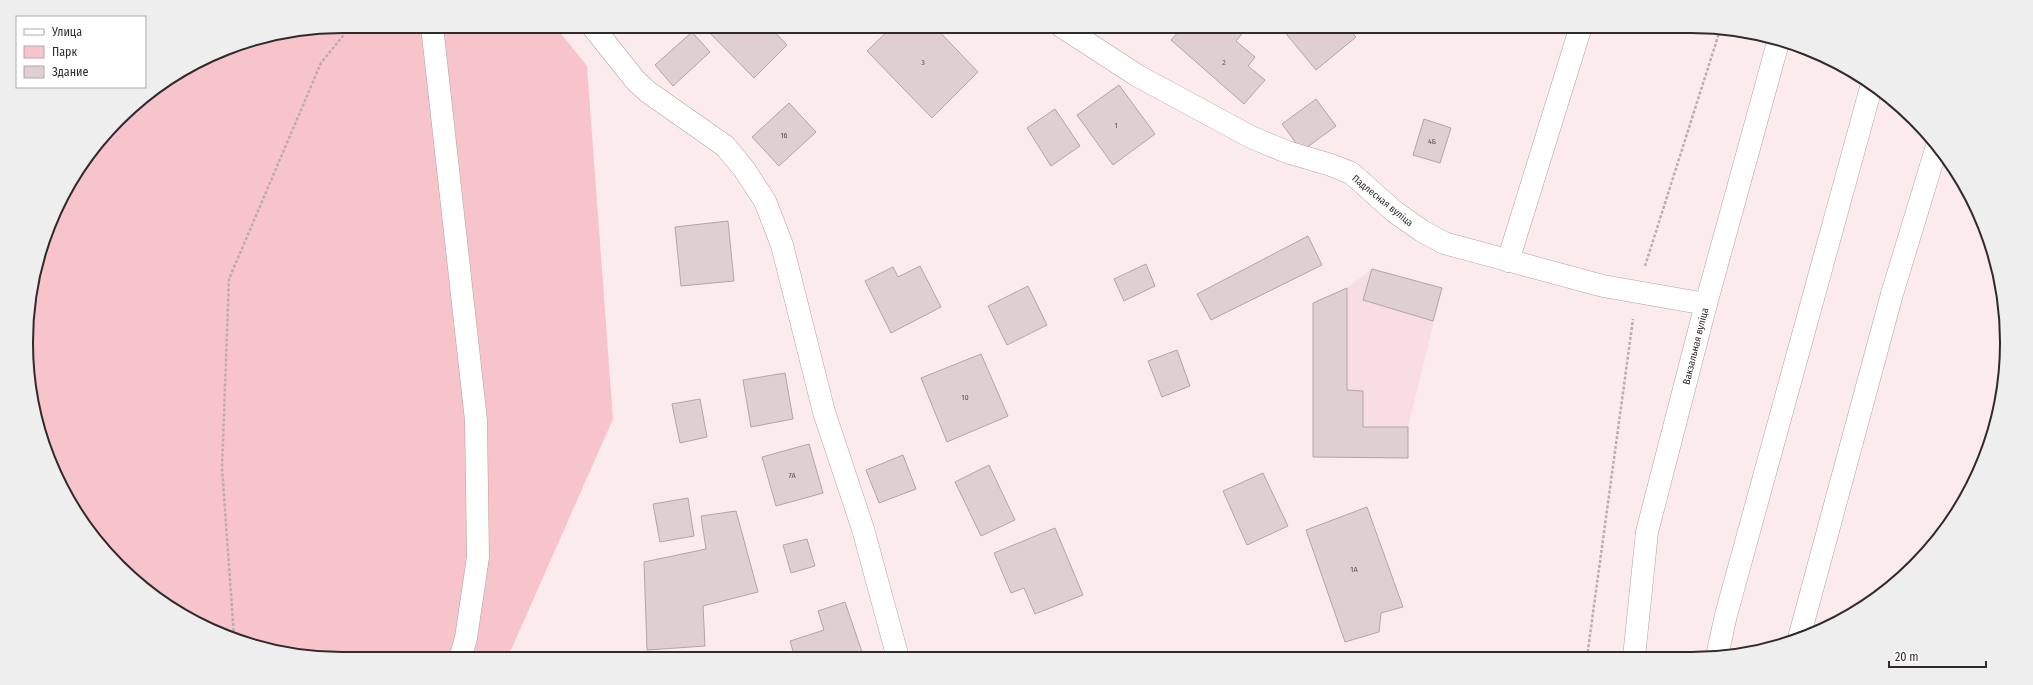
<svg xmlns="http://www.w3.org/2000/svg" width="2033" height="685" font-family="'Fira Sans Condensed',sans-serif">
  <style>
    .built { fill: #f8dde1 }
    .green { fill: #f7c4cb }
    .building { fill: #e0cfd1; stroke: #b4a4a6 }
    .lines { fill: none; stroke-linecap: round; stroke-linejoin: round }
    .minor-casing { stroke: #b2a2a3; stroke-width: 23 }
    .highway-casing { stroke: #b2a2a3; stroke-width: 23 }
    .path { stroke: #bbadaf; stroke-width: 2.5; stroke-dasharray: 3 2; stroke-linecap: butt }
    .minor { stroke: #fff; stroke-width: 22 }
    .highway { stroke: #fff; stroke-width: 22 }
    .labels { text-anchor: middle; stroke-width: 4; stroke-linejoin: round; paint-order: stroke }
    .number-label { font-size: 8px; fill: #5d5354 }
    .street-label { font-size: 10px; fill: #312a2b; stroke: #fff }
    .rim { fill: none; stroke: #312a2b; stroke-width: 2 }
  </style>
  <rect width="100%" height="100%" fill="#fcebed"/>
  <path class="built" d="M1372,269L1442,288L1408,427V458L1313,457V303L1347,288Z"/>
  <path class="green" d="M342,26H555L587,66L613,419L507,659H343L261,648L166,606L119,566L79,519L37,424L27,363L29,301L59,202L92,150L134,105L222,50L281,32Z"/>
  <g class="building">
    <path d="M703,26H769L787,45L754,78Z"/>
    <path d="M893,26H934L978,72L932,118L867,51Z"/>
    <path d="M1132,26H1146L1142,33Z"/>
    <path d="M1184,26H1242L1246,29L1236,41L1255,57L1248,66L1265,80L1244,104L1171,40Z"/>
    <path d="M1287,26H1346L1356,37L1316,70L1283,30Z"/>
    <path d="M692,32L710,52L673,86L655,65Z"/>
    <path d="M1119,85L1155,134L1113,165L1077,115Z"/>
    <path d="M1316,99L1336,126L1302,151L1282,124Z"/>
    <path d="M789,103L816,132L779,166L752,137Z"/>
    <path d="M1055,109L1080,146L1051,166L1027,128Z"/>
    <path d="M1424,119L1451,128L1440,163L1413,155Z"/>
    <path d="M728,221L734,281L681,286L675,227Z"/>
    <path d="M1308,236L1322,265L1211,320L1197,294Z"/>
    <path d="M1146,264L1155,286L1124,301L1114,279Z"/>
    <path d="M920,266L941,307L891,333L865,281L893,267L898,277Z"/>
    <path d="M1372,269L1442,288L1433,321L1363,300Z"/>
    <path d="M1028,286L1047,325L1007,345L988,306Z"/>
    <path d="M1347,288V390L1363,391V427H1408V458L1313,457V303Z"/>
    <path d="M1177,350L1190,386L1162,397L1148,361Z"/>
    <path d="M981,354L1008,416L947,442L921,378Z"/>
    <path d="M785,373L793,419L751,427L743,380Z"/>
    <path d="M700,399L707,437L680,443L672,404Z"/>
    <path d="M809,444L823,493L776,506L762,457Z"/>
    <path d="M903,455L916,489L879,503L866,470Z"/>
    <path d="M989,465L1015,520L981,536L955,482Z"/>
    <path d="M1263,473L1288,526L1247,545L1223,491Z"/>
    <path d="M688,498L694,536L660,542L653,504Z"/>
    <path d="M1367,507L1403,607L1381,613L1379,632L1345,642L1306,530Z"/>
    <path d="M736,511L758,592L703,606L705,646L647,650L644,562L706,549L701,516Z"/>
    <path d="M1055,528L1083,595L1035,614L1024,588L1011,593L994,553Z"/>
    <path d="M807,539L815,566L791,573L783,545Z"/>
    <path d="M845,602L864,658H795L790,641L824,630L818,611Z"/>
  </g>
  <g class="lines">
    <defs>
      <g id="minor">
        <path d="M432,26L476,420L478,557L466,638L460,659"/>
        <path d="M592,26L636,81L648,92L725,146L744,169L765,201L782,245L824,412L863,529L898,658"/>
        <path d="M1061,26L1138,76L1251,137L1287,152L1331,165L1351,173L1395,212L1422,231L1444,243L1603,286L1706,304"/>
        <path d="M1508,261L1581,26"/>
        <path d="M1634,657L1647,532L1706,304L1779,39"/>
      </g>
      <g id="highway">
        <path d="M1799,638L1892,294L1937,146"/>
        <path d="M1717,656L1726,615L1872,84"/>
      </g>
    </defs>
    <use href="#minor" class="minor-casing"/>
    <use href="#highway" class="highway-casing"/>
    <g class="path">
      <path d="M1645,266L1720,30"/>
      <path d="M234,636L222,468L229,279L321,63L351,26"/>
      <path d="M1587,657L1633,319"/>
    </g>
    <use href="#minor" class="minor"/>
    <use href="#highway" class="highway"/>
  </g>
  <g class="labels">
    <g class="number-label">
      <text x="923" y="65">3</text>
      <text x="1224" y="65">2</text>
      <text x="1116" y="128">1</text>
      <text x="784" y="138">16</text>
      <text x="1432" y="144">4Б</text>
      <text x="965" y="400">10</text>
      <text x="792" y="478">7А</text>
      <text x="1354" y="572">1А</text>
    </g>
    <g class="street-label">
      <text transform="translate(1383 200) rotate(39)" y="4">Падлесная вуліца</text>
      <text transform="translate(1695 346) rotate(-76)" y="4">Вакзальная вуліца</text>
    </g>
  </g>
  <path d="M0 0H2033V685H0ZM342 33H1691A309 309 0 0 1 2000 342V343A309 309 0 0 1 1691 652H342A309 309 0 0 1 33 343V342A309 309 0 0 1 342 33Z" fill="#efeeee" fill-rule="evenodd"/>
  <path class="rim" d="M342 33H1691A309 309 0 0 1 2000 342V343A309 309 0 0 1 1691 652H342A309 309 0 0 1 33 343V342A309 309 0 0 1 342 33Z"/>
  <rect x="16" y="16" width="130" height="72" fill="#ffffff" stroke="#adaaaa"/>
  <rect x="24" y="29" width="20" height="6" fill="#ffffff" stroke="#adaaaa"/>
  <text x="52" y="36" font-size="12" fill="#312a2b">Улица</text>
  <rect x="24" y="46" width="20" height="12" fill="#f7c4cb" stroke="#adaaaa"/>
  <text x="52" y="56" font-size="12" fill="#312a2b">Парк</text>
  <rect x="24" y="66" width="20" height="12" fill="#e0cfd1" stroke="#adaaaa"/>
  <text x="52" y="76" font-size="12" fill="#312a2b">Здание</text>
  <path d="M1889 661v6h97v-6" fill="none" stroke="#312a2b" stroke-width="2"/>
  <text x="1895" y="661" font-size="12" fill="#312a2b" stroke="#ffffff" stroke-width="3" paint-order="stroke">20 m</text>
</svg>
